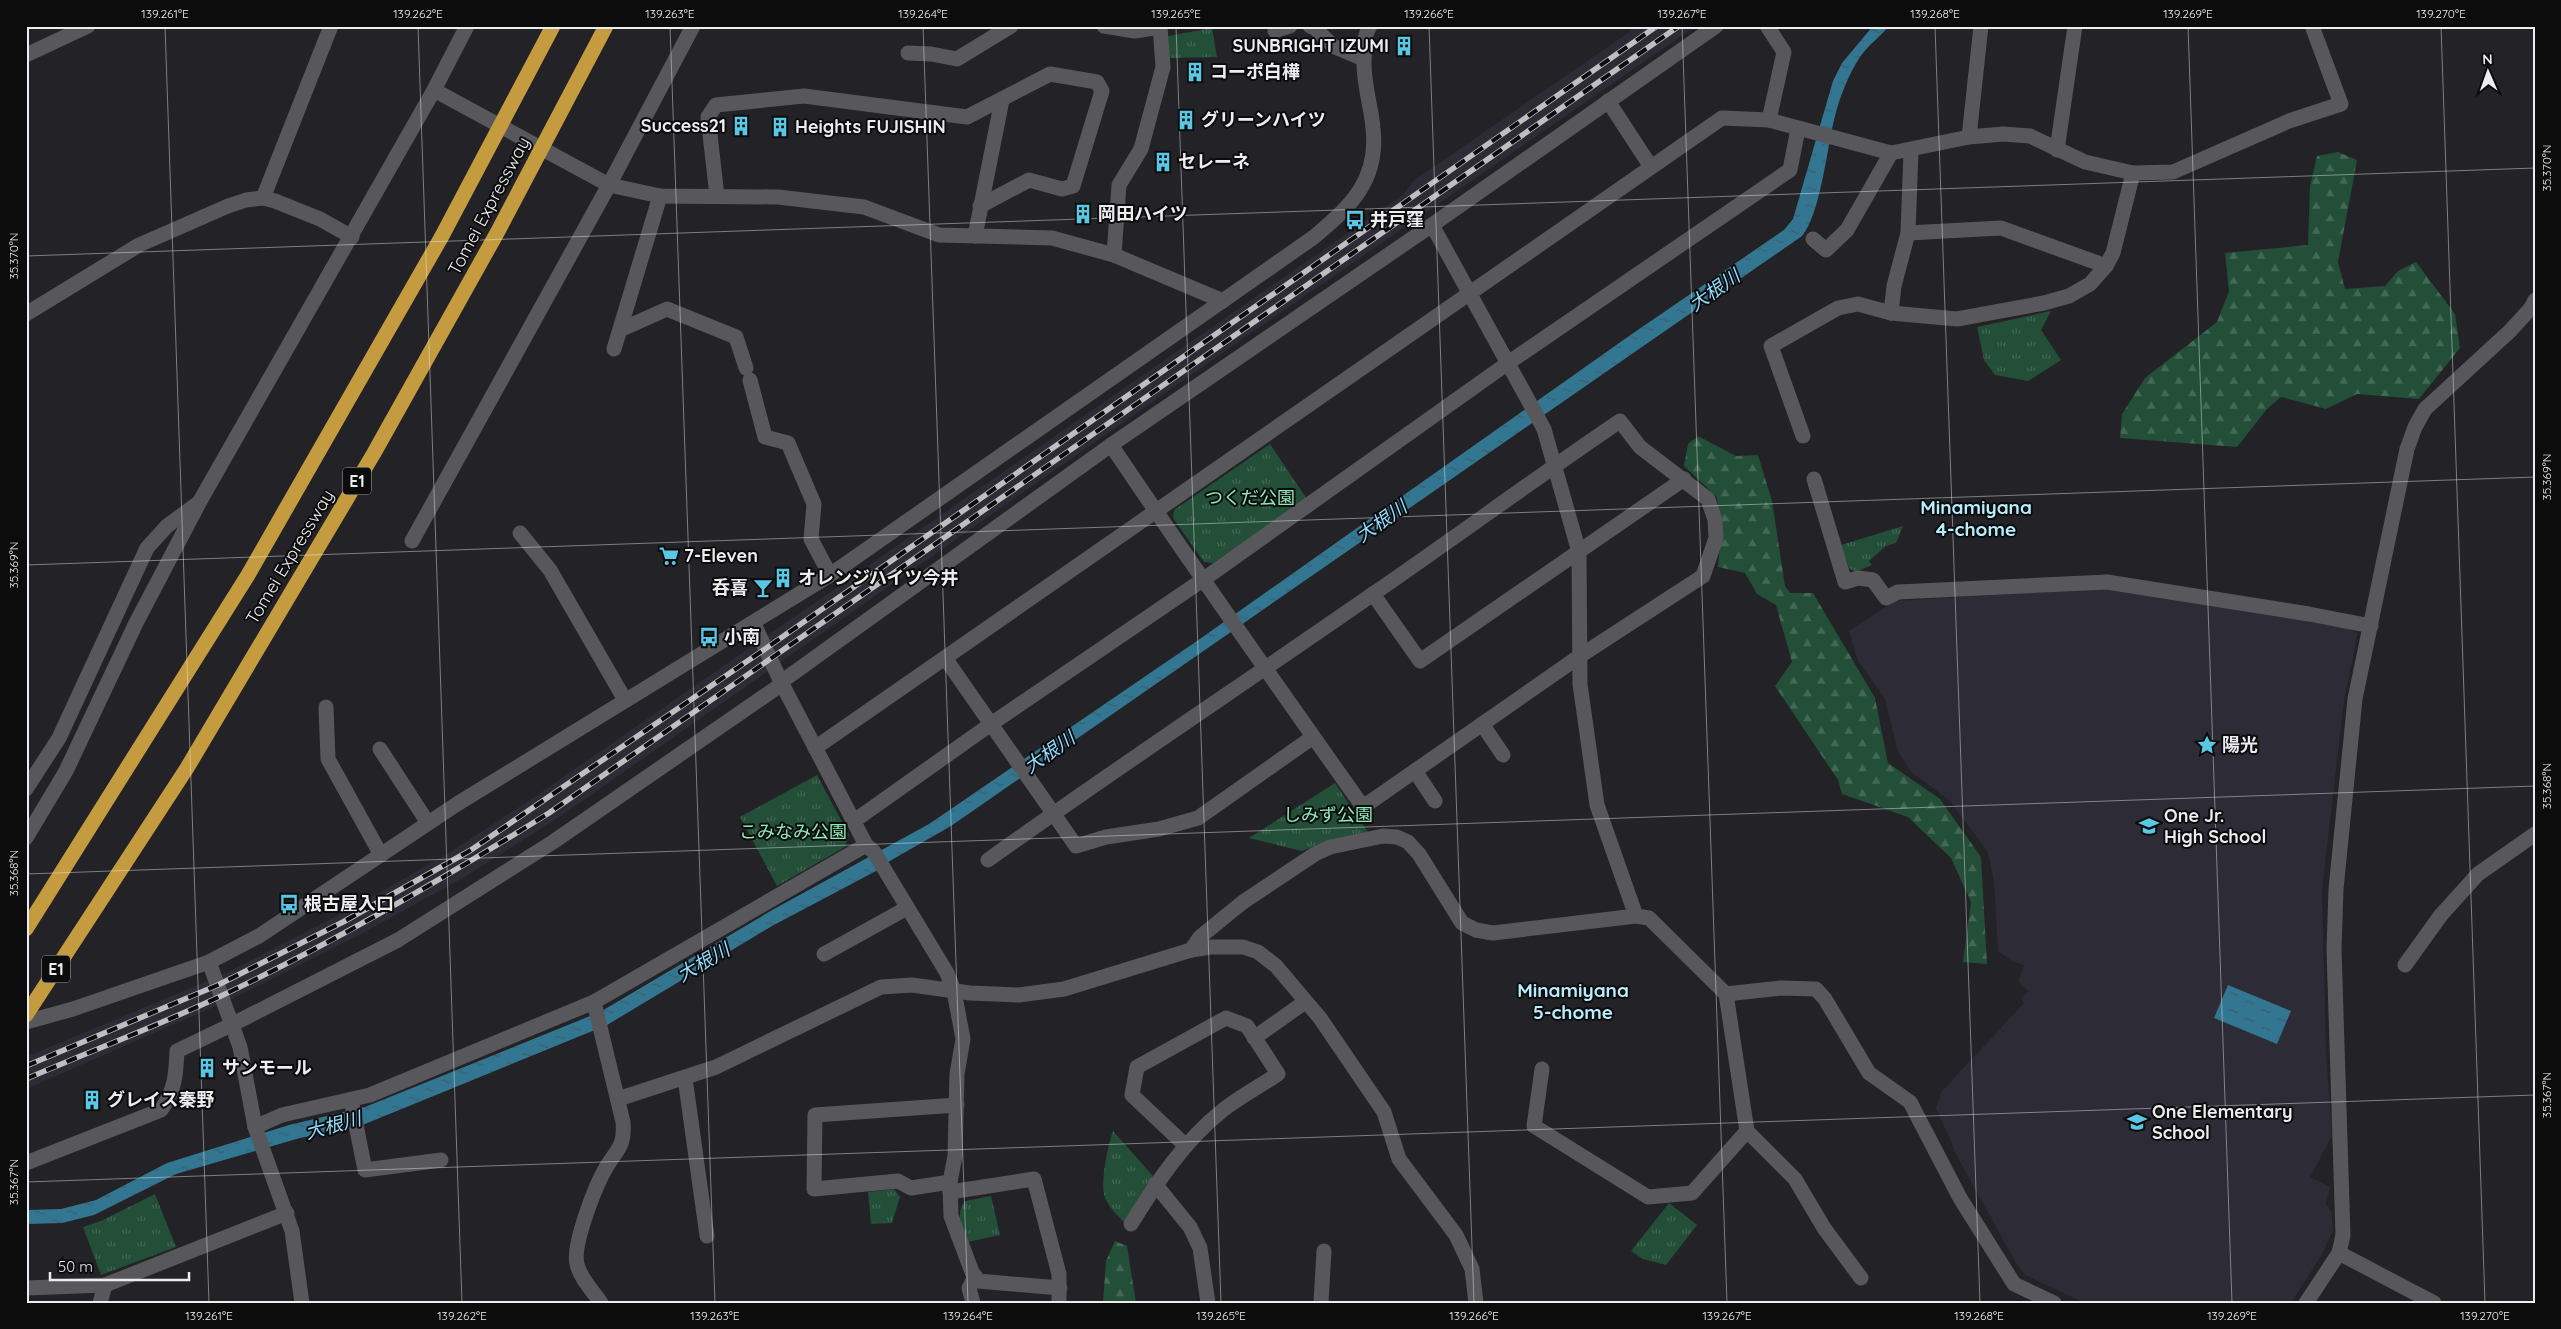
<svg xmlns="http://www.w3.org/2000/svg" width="2561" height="1329" font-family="Quicksand,'Noto Sans JP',sans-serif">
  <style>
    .built { fill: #2d2b35 }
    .forest { fill: url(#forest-firs) }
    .park { fill: url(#park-tufts) }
    .water { fill: url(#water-ripples) }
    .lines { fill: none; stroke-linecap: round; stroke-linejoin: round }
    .minor { stroke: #58575c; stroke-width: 15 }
    .tertiary { stroke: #58575c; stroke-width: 15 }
    .motorway { stroke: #c49c3f; stroke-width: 15 }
    .rail-casing { stroke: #bfbec2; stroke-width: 5.5 }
    .rail { stroke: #0c0c0d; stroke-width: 4; stroke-dasharray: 11; stroke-linecap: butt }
    .ticks { fill: none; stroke: #ededf0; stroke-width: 1; stroke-opacity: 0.45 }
    .labels { text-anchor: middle; stroke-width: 4; stroke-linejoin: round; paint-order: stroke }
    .shield { fill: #0c0c0d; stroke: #aaaaac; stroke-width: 1 }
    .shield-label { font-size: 16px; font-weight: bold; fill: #ededf0 }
    .poi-label { font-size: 18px; font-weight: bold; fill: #ededf0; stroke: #0c0c0d; text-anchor: start }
    .street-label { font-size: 18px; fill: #ededf0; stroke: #0c0c0d }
    .park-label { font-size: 18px; fill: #8fe8b8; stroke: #0c0c0d }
    .water-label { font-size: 19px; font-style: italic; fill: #92ddff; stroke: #0c0c0d }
    .neighbourhood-label { font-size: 19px; font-weight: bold; fill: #b7eefe; stroke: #0c0c0d }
    .neatline { fill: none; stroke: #ededf0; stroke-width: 2 }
    .ticks-label { font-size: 12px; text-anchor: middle; fill: #ededf0 }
  </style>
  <defs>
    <pattern id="forest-firs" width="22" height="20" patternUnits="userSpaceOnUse" patternTransform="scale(1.25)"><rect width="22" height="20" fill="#234e38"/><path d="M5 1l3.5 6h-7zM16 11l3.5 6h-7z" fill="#436855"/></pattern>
    <pattern id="park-tufts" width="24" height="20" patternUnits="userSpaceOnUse" patternTransform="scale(1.25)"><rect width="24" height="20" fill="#234e38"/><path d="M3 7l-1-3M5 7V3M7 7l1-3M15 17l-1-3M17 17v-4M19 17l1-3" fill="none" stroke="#436855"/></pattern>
    <pattern id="water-ripples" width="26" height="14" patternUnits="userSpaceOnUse" patternTransform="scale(1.25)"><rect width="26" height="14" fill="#337691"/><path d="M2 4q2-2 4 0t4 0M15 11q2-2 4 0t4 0" fill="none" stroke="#3d5e6c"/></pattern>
  </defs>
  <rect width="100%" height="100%" fill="#232226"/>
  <g class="built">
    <path d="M1638,26H1696L1234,345L561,816L468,875L365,932L234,998L26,1089V1057L224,974L356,906L452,851L536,796L1404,194L1413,181Z"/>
    <path d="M2108,588L2347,628L2358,633L2344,701L2322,890L2326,1051L2332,1136L2310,1177L2330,1187L2326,1204L2332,1213L2333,1231L2321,1256L2291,1303H2085L2025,1275L2016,1263L1959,1160L1936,1108L1942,1091L2024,1003L2021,998L2029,991L2018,982L2024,965L2013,962L1998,951L1994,882L1988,852L1949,800L1911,772L1898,752L1885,699L1858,661L1849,631L1895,601Z"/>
  </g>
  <g class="forest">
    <path d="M2338,152L2357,160L2338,262L2345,289L2385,286L2398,271L2416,262L2455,314L2460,348L2419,399L2357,394L2326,409L2281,397L2267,409L2237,447L2120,438L2122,414L2145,378L2217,322L2229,291L2225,253L2308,245L2310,186L2317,156Z"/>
    <path d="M1698,436L1736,456L1758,455L1772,501L1785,586L1790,593H1813L1875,698L1888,763L1940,799L1981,857L1987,964L1963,962L1971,902L1951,858L1908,817L1842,794L1838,780L1775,686L1792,662L1776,605L1757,594L1745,573L1718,567L1721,532L1717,497L1684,466L1688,444Z"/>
    <path d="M1115,1241L1127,1246L1136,1303H1103L1106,1261Z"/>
  </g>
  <g class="park">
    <path d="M1212,28L1217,57L1169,58L1168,36Z"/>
    <path d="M2051,311L2041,330L2061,360L2028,381L1995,375L1984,360L1977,327Z"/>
    <path d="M1270,444L1307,499L1213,563L1204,562L1173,518L1174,510Z"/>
    <path d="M1903,526L1896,543L1886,546L1869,561L1872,565L1856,572L1849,568L1841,545Z"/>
    <path d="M817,775L849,835L845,847L777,886L740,817Z"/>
    <path d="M1335,783L1368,832L1332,839L1302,851L1249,838Z"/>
    <path d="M1113,1131L1154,1177L1125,1223C1118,1216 1106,1205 1104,1194C1101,1180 1108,1144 1113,1131Z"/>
    <path d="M894,1189L900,1197L892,1223L871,1224L868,1192Z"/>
    <path d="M155,1194L176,1247L101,1275L83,1227L101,1221Z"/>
    <path d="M991,1196L1000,1235L968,1242C962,1227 955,1215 965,1201Z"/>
    <path d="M1669,1203L1697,1225L1666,1265L1643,1259L1631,1251Z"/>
  </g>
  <g class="water">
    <path d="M1873,26H1889C1880,37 1868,45 1860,57C1848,75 1839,99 1834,120C1827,149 1820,215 1802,236L951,826L888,862L876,871L772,926L607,1025L360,1126L300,1138L176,1174L94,1215L62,1223L26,1224V1210L61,1209L96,1200L167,1163L289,1125L365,1107L600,1012L774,909L929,824L1197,641L1629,336L1784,230L1793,219L1833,81L1842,63Z"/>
    <path d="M2228,985L2291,1011L2277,1044L2214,1018Z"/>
  </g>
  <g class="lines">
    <g class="minor">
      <path d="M1104,26L1135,31L1160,27"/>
      <path d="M1310,26L1315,28L1333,46L1364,59"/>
      <path d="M1767,26L1784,52L1769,120"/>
      <path d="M1275,31L1290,26"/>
      <path d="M908,53L931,54L957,59L1011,26"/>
      <path d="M26,55L88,26"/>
      <path d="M434,90L609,185L660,196L778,197L864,207L939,235L1052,238L1114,255L1223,301"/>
      <path d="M1608,101L1651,167"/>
      <path d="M1969,137L1981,26"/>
      <path d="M2057,150L2075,26"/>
      <path d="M717,196L708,117L716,105L804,96L967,117L1050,74L1097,82L1102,91L1073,186L1062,189L1029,180L980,206"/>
      <path d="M263,198L331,26"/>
      <path d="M1432,225L1544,429L1579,552L1580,684L1597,805L1636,916"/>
      <path d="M1908,233L2001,228L2106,266"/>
      <path d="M975,236L1002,100"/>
      <path d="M1813,239L1826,250L1847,230L1891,153"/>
      <path d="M1114,255L1119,185L1141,149L1163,67L1160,26"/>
      <path d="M1891,313L1894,286L1908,233L1911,151"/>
      <path d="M26,314L139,245L228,206L246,200L263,198L275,201L320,219L352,237"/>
      <path d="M620,330L667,309L736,337L746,368"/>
      <path d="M614,349L660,196"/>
      <path d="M750,380L765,437L788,443L814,504L811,539L830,575"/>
      <path d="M1803,436L1771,346L1838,308L1858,304L1891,313L1957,319L2044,303L2069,296L2090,284L2106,266L2113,253L2133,173"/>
      <path d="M1814,479L1845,582L1858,578L1873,580L1886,598L1898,592L2107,582L2309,614L2371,626"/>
      <path d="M200,501L434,90L467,26"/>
      <path d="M520,533L550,570L625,700"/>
      <path d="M412,541L609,185L693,26"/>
      <path d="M1373,594L1420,661L1684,479"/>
      <path d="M754,624L782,684L866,845L874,852L947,973L954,991L963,1039L957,1074L955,1156L950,1182L951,1216L972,1272L978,1281L1060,1288"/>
      <path d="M945,658L1076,846L1106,837L1159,829L1198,818L1313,737"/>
      <path d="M781,682L1111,445L1432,225L1716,26"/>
      <path d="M326,707L328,759L381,855"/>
      <path d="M1482,724L1503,755"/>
      <path d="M815,748L1722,118L1769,120L1891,153L1969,137L2003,134L2030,136L2085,162L2133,173L2173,172L2289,121L2341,104L2312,26"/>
      <path d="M380,749L428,823"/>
      <path d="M1415,771L1435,801"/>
      <path d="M854,821L991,724L1204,579L1508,363L1790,170L1798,129"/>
      <path d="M988,860C1115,769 1245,683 1373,594C1456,537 1537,477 1620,421L1640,447L1708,499L1715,520L1716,538L1703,576L1580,656L1363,807C1278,687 1193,567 1111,445"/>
      <path d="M1191,950L1200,937L1243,902L1315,854L1330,847L1383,836L1397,837L1408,842L1419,854L1462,923L1476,930L1493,933L1636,916L1649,918L1726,994L1747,1131L1795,1179L1824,1228L1861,1278"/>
      <path d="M824,954L907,908"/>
      <path d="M209,962L240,1047L255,1127L292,1231L302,1303"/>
      <path d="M2405,965L2441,915L2478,874L2535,834"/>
      <path d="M1726,994L1781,988L1816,989L1825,999L1869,1073L1910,1102L1960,1198L2014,1284L2054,1303"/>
      <path d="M594,1002L623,1122C625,1146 618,1148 607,1166C596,1184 572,1245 577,1264C580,1278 593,1291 601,1303"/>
      <path d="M26,1022L73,1009L209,962L259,936L457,804L830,575L1314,237C1351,206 1379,180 1373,128C1371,105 1363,83 1364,59C1365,47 1363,37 1370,26"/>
      <path d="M1254,1038L1305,1002"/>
      <path d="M1542,1069L1534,1126L1648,1197L1692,1193L1747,1131"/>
      <path d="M685,1078L707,1236"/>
      <path d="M618,1099L716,1067L881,987L912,985L970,993L1019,995L1064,989L1191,950L1211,947H1243L1258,952L1276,966L1320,1018L1384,1112L1399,1159L1456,1235L1472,1269L1476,1303"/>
      <path d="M351,1100L365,1170L441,1160"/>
      <path d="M255,1127L282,1115L370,1095L594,1002L866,845"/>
      <path d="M26,1163L161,1110C175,1090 176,1075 177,1051L231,1025"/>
      <path d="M950,1182L911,1188L898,1181L814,1189L815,1115L957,1105"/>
      <path d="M1155,1184L1190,1227L1200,1248L1208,1303"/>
      <path d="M950,1192L1034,1179L1059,1274V1303"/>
      <path d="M1131,1224C1157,1182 1184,1141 1223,1110C1240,1097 1260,1086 1278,1074L1247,1026L1226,1018L1137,1067L1132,1095L1186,1146"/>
      <path d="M2339,1253L2434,1303"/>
      <path d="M26,1288L105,1285L287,1213"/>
      <path d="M100,1303L105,1285"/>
      <path d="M973,1303L969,1288L975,1276"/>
      <path d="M1321,1303L1324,1251"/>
      <path d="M2306,1303L2339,1253L2343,1235L2334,949L2336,889L2355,699L2407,449L2415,427L2425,409L2510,331L2531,308L2535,300"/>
    </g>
    <g class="tertiary">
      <path d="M26,789L59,738L147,548L167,526L197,504"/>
      <path d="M26,838L66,771L136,623L200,501"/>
      <path d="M231,1025L398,940L553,842L782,684"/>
    </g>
    <g class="motorway">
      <path d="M26,929L248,575L442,236L553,26"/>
      <path d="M26,1015L187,768L374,453L497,233L606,26"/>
    </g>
    <defs>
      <g id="rail">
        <path d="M26,1066L218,985L343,922L471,850L765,649L1657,26"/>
        <path d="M26,1079C91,1051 157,1026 221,996C335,942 443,879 549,813L1679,26"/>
      </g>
    </defs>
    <use href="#rail" class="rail-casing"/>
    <use href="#rail" class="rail"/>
  </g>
  <path class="ticks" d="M165,26L209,1303M418,26L462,1303M670,26L715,1303M923,26L968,1303M1176,26L1221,1303M1429,26L1474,1303M1682,26L1727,1303M1935,26L1980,1303M2188,26L2232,1303M2441,26L2485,1303M26,256L2535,168M26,565L2535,477M26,874L2535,786M26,1182L2535,1095"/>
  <defs>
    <symbol id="building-bare" viewBox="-9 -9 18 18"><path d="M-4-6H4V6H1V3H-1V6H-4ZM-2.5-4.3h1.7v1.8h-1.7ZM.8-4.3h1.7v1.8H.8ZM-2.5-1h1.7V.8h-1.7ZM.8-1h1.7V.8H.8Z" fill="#59c8e4" stroke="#0c0c0d" stroke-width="2.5" paint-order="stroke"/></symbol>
    <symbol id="bus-bare" viewBox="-9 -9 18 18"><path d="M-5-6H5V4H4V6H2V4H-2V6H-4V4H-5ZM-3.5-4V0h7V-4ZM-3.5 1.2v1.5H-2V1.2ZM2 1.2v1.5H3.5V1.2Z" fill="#59c8e4" stroke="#0c0c0d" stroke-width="2.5" paint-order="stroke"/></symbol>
    <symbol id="supermarket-bare" viewBox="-9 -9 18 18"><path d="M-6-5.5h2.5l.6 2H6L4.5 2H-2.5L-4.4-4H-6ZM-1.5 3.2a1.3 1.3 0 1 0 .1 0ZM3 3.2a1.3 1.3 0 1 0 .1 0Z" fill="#59c8e4" stroke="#0c0c0d" stroke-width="2.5" paint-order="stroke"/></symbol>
    <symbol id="bar-bare" viewBox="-9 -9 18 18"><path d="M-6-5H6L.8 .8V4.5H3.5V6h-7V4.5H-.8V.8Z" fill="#59c8e4" stroke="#0c0c0d" stroke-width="2.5" paint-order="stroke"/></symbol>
    <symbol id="sight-bare" viewBox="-9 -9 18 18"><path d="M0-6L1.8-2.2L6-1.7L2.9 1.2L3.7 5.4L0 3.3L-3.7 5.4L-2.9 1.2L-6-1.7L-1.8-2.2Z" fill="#59c8e4" stroke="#0c0c0d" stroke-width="2.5" paint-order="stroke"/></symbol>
    <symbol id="school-bare" viewBox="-9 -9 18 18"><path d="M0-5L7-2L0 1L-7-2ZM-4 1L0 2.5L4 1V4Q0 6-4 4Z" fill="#59c8e4" stroke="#0c0c0d" stroke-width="2.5" paint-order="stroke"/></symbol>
  </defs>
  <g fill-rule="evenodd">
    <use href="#building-bare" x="1390" y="32" width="28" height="28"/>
    <use href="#building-bare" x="1181" y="58" width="28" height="28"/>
    <use href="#building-bare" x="1172" y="106" width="28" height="28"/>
    <use href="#building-bare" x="727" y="112" width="28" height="28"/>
    <use href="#building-bare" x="766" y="113" width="28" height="28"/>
    <use href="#building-bare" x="1149" y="148" width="28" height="28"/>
    <use href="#building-bare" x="1069" y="200" width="28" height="28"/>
    <use href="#bus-bare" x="1341" y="206" width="28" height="28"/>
    <use href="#supermarket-bare" x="655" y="542" width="28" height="28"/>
    <use href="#building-bare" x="769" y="564" width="28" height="28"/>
    <use href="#bar-bare" x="749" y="574" width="28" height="28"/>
    <use href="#bus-bare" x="695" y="623" width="28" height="28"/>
    <use href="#sight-bare" x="2193" y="731" width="28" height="28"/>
    <use href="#school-bare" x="2135" y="812" width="28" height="28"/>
    <use href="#bus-bare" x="275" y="890" width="28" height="28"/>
    <use href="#building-bare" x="193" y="1054" width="28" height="28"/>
    <use href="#building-bare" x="78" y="1086" width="28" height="28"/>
    <use href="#school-bare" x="2123" y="1108" width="28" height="28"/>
  </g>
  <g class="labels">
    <g class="shield">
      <rect x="343" y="467.5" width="28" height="27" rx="4"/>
      <rect x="42" y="955.5" width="28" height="27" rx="4"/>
    </g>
    <g class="shield-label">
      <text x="357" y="487">E1</text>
      <text x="56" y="975">E1</text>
    </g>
    <g class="poi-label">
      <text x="1389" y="52" text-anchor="end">SUNBRIGHT IZUMI</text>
      <text x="1210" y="78">コーポ白樺</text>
      <text x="1201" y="126">グリーンハイツ</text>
      <text x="726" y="132" text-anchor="end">Success21</text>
      <text x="795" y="133">Heights FUJISHIN</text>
      <text x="1178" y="168">セレーネ</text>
      <text x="1098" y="220">岡田ハイツ</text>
      <text x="1370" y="226">井戸窪</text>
      <text x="684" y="562">7-Eleven</text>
      <text x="798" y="584">オレンジハイツ今井</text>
      <text x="748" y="594" text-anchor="end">呑喜</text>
      <text x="724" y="643">小南</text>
      <text x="2222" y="751">陽光</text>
      <text x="2164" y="822">One Jr.<tspan x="2164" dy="21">High School</tspan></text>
      <text x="304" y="910">根古屋入口</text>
      <text x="222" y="1074">サンモール</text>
      <text x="107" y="1106">グレイス秦野</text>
      <text x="2152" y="1118">One Elementary<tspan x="2152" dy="21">School</tspan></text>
    </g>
    <g class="street-label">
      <text transform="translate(489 206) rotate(-62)" y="6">Tomei Expressway</text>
      <text transform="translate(290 557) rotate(-59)" y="6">Tomei Expressway</text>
    </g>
    <g class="park-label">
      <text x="1250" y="504">つくだ公園</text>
      <text x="1328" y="821">しみず公園</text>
      <text x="793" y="838">こみなみ公園</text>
    </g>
    <g class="water-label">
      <text transform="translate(1714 290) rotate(-35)" y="7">大根川</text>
      <text transform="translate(1381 521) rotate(-35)" y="7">大根川</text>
      <text transform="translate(1049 752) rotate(-35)" y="7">大根川</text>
      <text transform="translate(703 962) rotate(-30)" y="7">大根川</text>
      <text transform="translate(333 1125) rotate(-15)" y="7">大根川</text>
    </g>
    <g class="neighbourhood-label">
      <text x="1976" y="514">Minamiyana<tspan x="1976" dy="22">4-chome</tspan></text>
      <text x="1573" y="997">Minamiyana<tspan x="1573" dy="22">5-chome</tspan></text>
    </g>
  </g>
  <rect width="2561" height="1329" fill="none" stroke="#0c0c0d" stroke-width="55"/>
  <g transform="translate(2488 72) rotate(358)" stroke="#0c0c0d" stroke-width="4" paint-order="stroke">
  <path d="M0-4L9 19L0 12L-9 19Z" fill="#ededf0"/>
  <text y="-8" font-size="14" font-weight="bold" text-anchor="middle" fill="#ededf0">N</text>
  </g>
  <path d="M50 1272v8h139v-8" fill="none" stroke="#ededf0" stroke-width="2.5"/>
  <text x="58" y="1272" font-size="15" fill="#ededf0" stroke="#0c0c0d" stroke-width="4" paint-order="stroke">50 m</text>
  <rect x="28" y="28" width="2506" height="1274" class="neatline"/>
  <g class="ticks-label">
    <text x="165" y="18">139.261°E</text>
    <text x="418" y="18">139.262°E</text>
    <text x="670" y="18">139.263°E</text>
    <text x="923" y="18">139.264°E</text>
    <text x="1176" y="18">139.265°E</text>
    <text x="1429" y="18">139.266°E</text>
    <text x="1682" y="18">139.267°E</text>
    <text x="1935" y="18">139.268°E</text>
    <text x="2188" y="18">139.269°E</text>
    <text x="2441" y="18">139.270°E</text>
    <text transform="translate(2547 168) rotate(-90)" y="4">35.370°N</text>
    <text transform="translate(14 256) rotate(-90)" y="4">35.370°N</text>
    <text transform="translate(2547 477) rotate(-90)" y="4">35.369°N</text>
    <text transform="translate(14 565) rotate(-90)" y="4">35.369°N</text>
    <text transform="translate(2547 786) rotate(-90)" y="4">35.368°N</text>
    <text transform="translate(14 873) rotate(-90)" y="4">35.368°N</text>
    <text transform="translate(2547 1095) rotate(-90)" y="4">35.367°N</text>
    <text transform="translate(14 1182) rotate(-90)" y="4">35.367°N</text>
    <text x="209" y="1320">139.261°E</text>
    <text x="462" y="1320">139.262°E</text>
    <text x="715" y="1320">139.263°E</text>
    <text x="968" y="1320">139.264°E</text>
    <text x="1221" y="1320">139.265°E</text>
    <text x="1474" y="1320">139.266°E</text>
    <text x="1727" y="1320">139.267°E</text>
    <text x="1979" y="1320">139.268°E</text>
    <text x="2232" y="1320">139.269°E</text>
    <text x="2485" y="1320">139.270°E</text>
  </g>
</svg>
